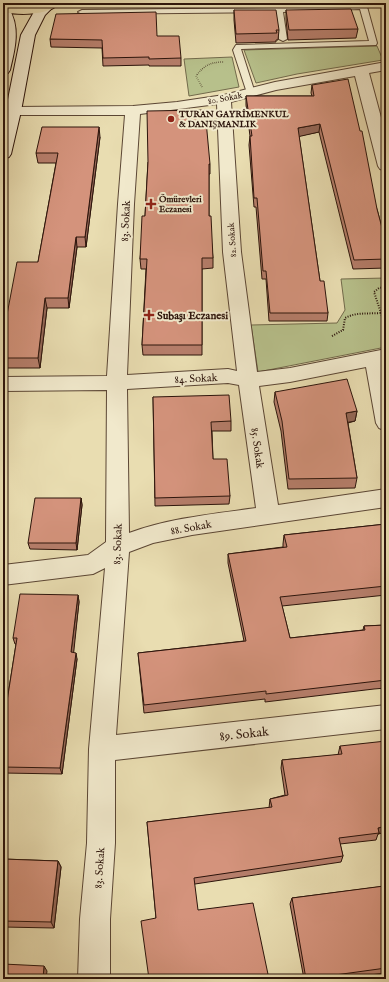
<svg xmlns="http://www.w3.org/2000/svg" width="389" height="982" font-family="'IM FELL English',serif">
  <style>
    .green { fill: #b7c08b; stroke: #726a4b }
    .lines { fill: none; stroke-linecap: round; stroke-linejoin: round }
    .service-casing { stroke: #5b4634; stroke-width: 2 }
    .minor-casing { stroke: #5b4634; stroke-width: 2 }
    .secondary-casing { stroke: #2c140b; stroke-width: 2 }
    .primary-casing { stroke: #2c140b; stroke-width: 2 }
    .path-far1 { stroke: #2c140b; stroke-width: 1.5; stroke-dasharray: 0.5 1.5; stroke-linecap: butt }
    .path { stroke: #2c140b; stroke-width: 2; stroke-dasharray: 1 1.5; stroke-linecap: butt }
    .service { fill: #f1e9cc; fill-rule: evenodd }
    .minor { fill: #f1e9cc; fill-rule: evenodd }
    .secondary { fill: #f1e9cc; fill-rule: evenodd }
    .primary { fill: #e9ddb1; fill-rule: evenodd }
    .wall { fill: #b67e6b; stroke: #2c140b }
    .shaded-wall { fill: #946757; stroke: #2c140b }
    .building { fill: #d4937c; stroke: #2c140b }
    .poi-dot { fill: #8f2418; stroke: #f1e9cc; stroke-width: 1.5 }
    .labels { text-anchor: middle; stroke-width: 4; stroke-linejoin: round; paint-order: stroke }
    .far-street-label { font-size: 9px; fill: #2c140b; stroke: #f1e9cc }
    .far-poi-label { font-size: 9px; font-weight: bold; fill: #2c140b; stroke: #f1e9cc; text-anchor: start }
    .street-label { font-size: 11px; fill: #2c140b; stroke: #f1e9cc }
    .poi-label { font-size: 11px; font-weight: bold; fill: #2c140b; stroke: #f1e9cc; text-anchor: start }
    .near-street-label { font-size: 13px; fill: #2c140b; stroke: #f1e9cc }
  </style>
  <rect width="100%" height="100%" fill="#e9ddb1"/>
  <filter id="stains"><feTurbulence type="fractalNoise" baseFrequency=".005" numOctaves="4"/><feColorMatrix values="0 0 0 0 .2 0 0 0 0 .09 0 0 0 0 .02 0 0 0 .5 -.17"/></filter>
  <radialGradient id="worn" r=".72"><stop offset=".6" stop-color="#630" stop-opacity="0"/><stop offset="1" stop-color="#630" stop-opacity=".3"/></radialGradient>
  <g class="green">
    <path d="M377,46L383,60L297,74L256,83L244,50Z"/>
    <path d="M232,57L239,87L189,96L184,59Z"/>
    <path d="M386,278V347L258,372L251,325L337,323L345,310L341,279Z"/>
  </g>
  <g class="lines">
    <defs>
      <path id="service" d="M358,3H366L377,43L376,45L241,49L255,93L251,95L247,93L233,50L236,45L369,41L360,9L283,12L287,39L283,41L279,39L276,12L82,14L78,12L82,10L279,8L359,5Z"/>
      <path id="minor" d="M386,62V70L369,73L386,136V171L380,169L378,166L355,76L276,90L231,102L241,252L257,372L290,368L386,349V363H385L386,431L379,428L376,423L366,367L290,382L259,386L278,505L386,489V507L192,535L153,543L129,552L116,735L386,705V729L115,760V843L110,919V979H78L80,919L87,843L89,749L105,568L93,574L3,585V565L88,555L106,542L107,390L3,391V377L107,376L118,204L125,115H14L9,114L7,111L9,108L14,107L133,106L177,102L224,95L275,82ZM217,104L223,252L237,371L228,369L127,375L134,204L140,114ZM228,383L239,385L256,508C213,514 170,518 129,533L127,389Z"/>
      <g id="secondary">
        <path d="M43,3H52L54,6L45,15L35,35L21,111L11,154L9,157L3,159V124L21,35L35,10Z"/>
        <path d="M3,6L8,7C21,27 15,49 10,70L8,73L3,74Z"/>
      </g>
      <path id="primary" d="M42,3H59C50,16 17,15 3,12V4L22,6Z"/>
    </defs>
    <use href="#service" class="service-casing"/>
    <use href="#minor" class="minor-casing"/>
    <use href="#secondary" class="secondary-casing"/>
    <use href="#primary" class="primary-casing"/>
    <path class="path-far1" d="M202,87L196,76C204,65 211,62 224,62"/>
    <g class="path">
      <path d="M385,325L374,292L379,288L386,287"/>
      <path d="M332,336L343,330L345,318C356,312 368,314 381,313"/>
    </g>
    <use href="#service" class="service"/>
    <use href="#minor" class="minor"/>
    <use href="#secondary" class="secondary"/>
    <use href="#primary" class="primary"/>
  </g>
  <g class="wall">
    <path d="M234,10L279,30L278,40H276V42L236,43L234,20Z"/>
    <path d="M286,10L358,29L356,38L288,40L286,19Z"/>
    <path d="M157,36L181,58V66H149V65L103,66L102,48L51,47L50,39Z"/>
    <path d="M312,85L377,209L386,243V268L353,269L319,132L299,136L320,281L328,313L327,321H269L266,279H262L256,207H254L249,145L250,136L246,105V96H312L311,93Z"/>
    <path d="M100,137L86,247H77L69,308H47L40,368H3V325H5L38,262L56,163H38L36,153Z"/>
    <path d="M148,162L210,164V174H209V216L213,258V268L202,269V355H143L142,345L146,269H141L140,259L145,216Z"/>
    <path d="M275,392L357,411L355,421L348,423L357,478L355,488L288,489L281,431L274,402Z"/>
    <path d="M153,397L231,421V431H212L213,459L230,496L229,504L155,506Z"/>
    <path d="M81,498L82,505L77,550L30,549L28,543Z"/>
    <path d="M386,524V595L282,606L290,638L363,630L364,626L386,625V688L374,689L265,702V699L144,713L138,653L244,641L228,563V554L283,547V544L284,535Z"/>
    <path d="M78,595L79,602L73,652L77,659L62,774L3,773V716L5,714L16,644H15L13,638Z"/>
    <path d="M340,746L386,832L378,834L376,840L340,844L343,856L341,862L195,884L156,918L147,822L269,808L270,799L285,795L281,768L282,760L338,755Z"/>
    <path d="M3,859L58,861L61,867L54,928L3,927Z"/>
    <path d="M386,886V973L338,979H304L290,904L292,898Z"/>
  </g>
  <g class="shaded-wall">
    <path d="M320,124L319,132L297,137L298,128Z"/>
    <path d="M99,127L100,137L86,247L85,237Z"/>
    <path d="M76,237L77,247L69,308L68,298Z"/>
    <path d="M45,298L47,308L40,368L38,358Z"/>
    <path d="M357,411L355,421L344,423L346,413Z"/>
    <path d="M81,498L82,505L77,550L76,543Z"/>
    <path d="M78,595L79,602L73,659L71,652Z"/>
    <path d="M76,653L77,659L62,774L60,768Z"/>
    <path d="M386,826V832L378,834L379,833L378,828Z"/>
    <path d="M58,861L61,867L54,928L51,922Z"/>
    <path d="M44,966L47,971L46,979H43Z"/>
  </g>
  <g class="building">
    <path d="M351,9L358,29L289,30L286,10Z"/>
    <path d="M234,10H276L279,30H276L277,33L236,34Z"/>
    <path d="M156,12L157,36H179L181,58L149,59V57L103,58L102,40L50,39L56,14Z"/>
    <path d="M348,79L360,131H362L377,209L386,243V259L354,260L320,124L298,128L320,281H324L328,313H270L266,271H263L257,198H254L250,136H252L246,96H314L312,85Z"/>
    <path d="M205,110L210,164H209V216H211L213,258H202V345H142L147,259H140L142,216H145L148,162L147,111Z"/>
    <path d="M42,127H99L85,237H76L68,298H45L38,358H3V325H5L17,262H38L58,153H36Z"/>
    <path d="M347,379L357,411L346,413L357,478L289,479L282,421L275,392Z"/>
    <path d="M229,395L231,421L211,422L213,459H227L230,496L155,498L153,397Z"/>
    <path d="M35,498H81L76,543H28Z"/>
    <path d="M386,524V586L280,597L290,638L365,630L364,626L386,625V680L266,694V691L144,705L138,653L246,641L228,554L287,547L284,535Z"/>
    <path d="M20,594L78,595L71,652L76,653L60,768L3,767V714H5L17,638H13Z"/>
    <path d="M386,741V826L378,828L379,833L339,838L343,856L194,878L198,910L253,903L269,979H149L141,921L156,918L147,822L272,807L270,799L288,795L282,760L342,754L340,746Z"/>
    <path d="M3,859L58,861L51,922L3,921Z"/>
    <path d="M384,886H386V968L306,979L292,898Z"/>
    <path d="M3,964L44,966L43,979H3Z"/>
  </g>
  <g class="poi-dot">
    <circle cx="171" cy="119" r="4"/>
    <path d="M149 198h4v4h4v4h-4v4h-4v-4h-4v-4h4z"/>
    <path d="M147 309h4v4h4v4h-4v4h-4v-4h-4v-4h4z"/>
  </g>
  <g class="labels">
    <g class="far-street-label">
      <text transform="translate(225 98) rotate(-11)" y="3">80. Sokak</text>
      <text transform="translate(232 240) rotate(-94)" y="3">82. Sokak</text>
    </g>
    <g class="far-poi-label">
      <text x="179" y="117">TURAN GAYRİMENKUL<tspan x="179" dy="10">&amp; DANIŞMANLIK</tspan></text>
      <text x="159" y="202">Ömürevleri<tspan x="159" dy="10">Eczanesi</tspan></text>
    </g>
    <g class="street-label">
      <text transform="translate(125 221) rotate(-87)" y="4">83. Sokak</text>
      <text transform="translate(196 378) rotate(-3)" y="4">84. Sokak</text>
      <text transform="translate(258 448) rotate(82)" y="4">85. Sokak</text>
      <text transform="translate(191 527) rotate(-10)" y="4">88. Sokak</text>
      <text transform="translate(117 544) rotate(-88)" y="4">83. Sokak</text>
      <text transform="translate(99 868) rotate(-86)" y="4">83. Sokak</text>
    </g>
    <g class="poi-label">
      <text x="157" y="319">Subaşı Eczanesi</text>
    </g>
    <g class="near-street-label">
      <text transform="translate(244 733) rotate(-6)" y="5">89. Sokak</text>
    </g>
  </g>
  <rect width="389" height="982" fill="none" stroke="#e9ddb1" stroke-width="16"/>
  <rect x="4" y="4" width="381" height="974" fill="none" stroke="#2c140b" stroke-width="2"/>
  <rect x="8" y="8" width="373" height="966" fill="none" stroke="#2c140b"/>
  <rect width="100%" height="100%" filter="url(#stains)"/>
  <rect width="100%" height="100%" fill="url(#worn)"/>
</svg>
